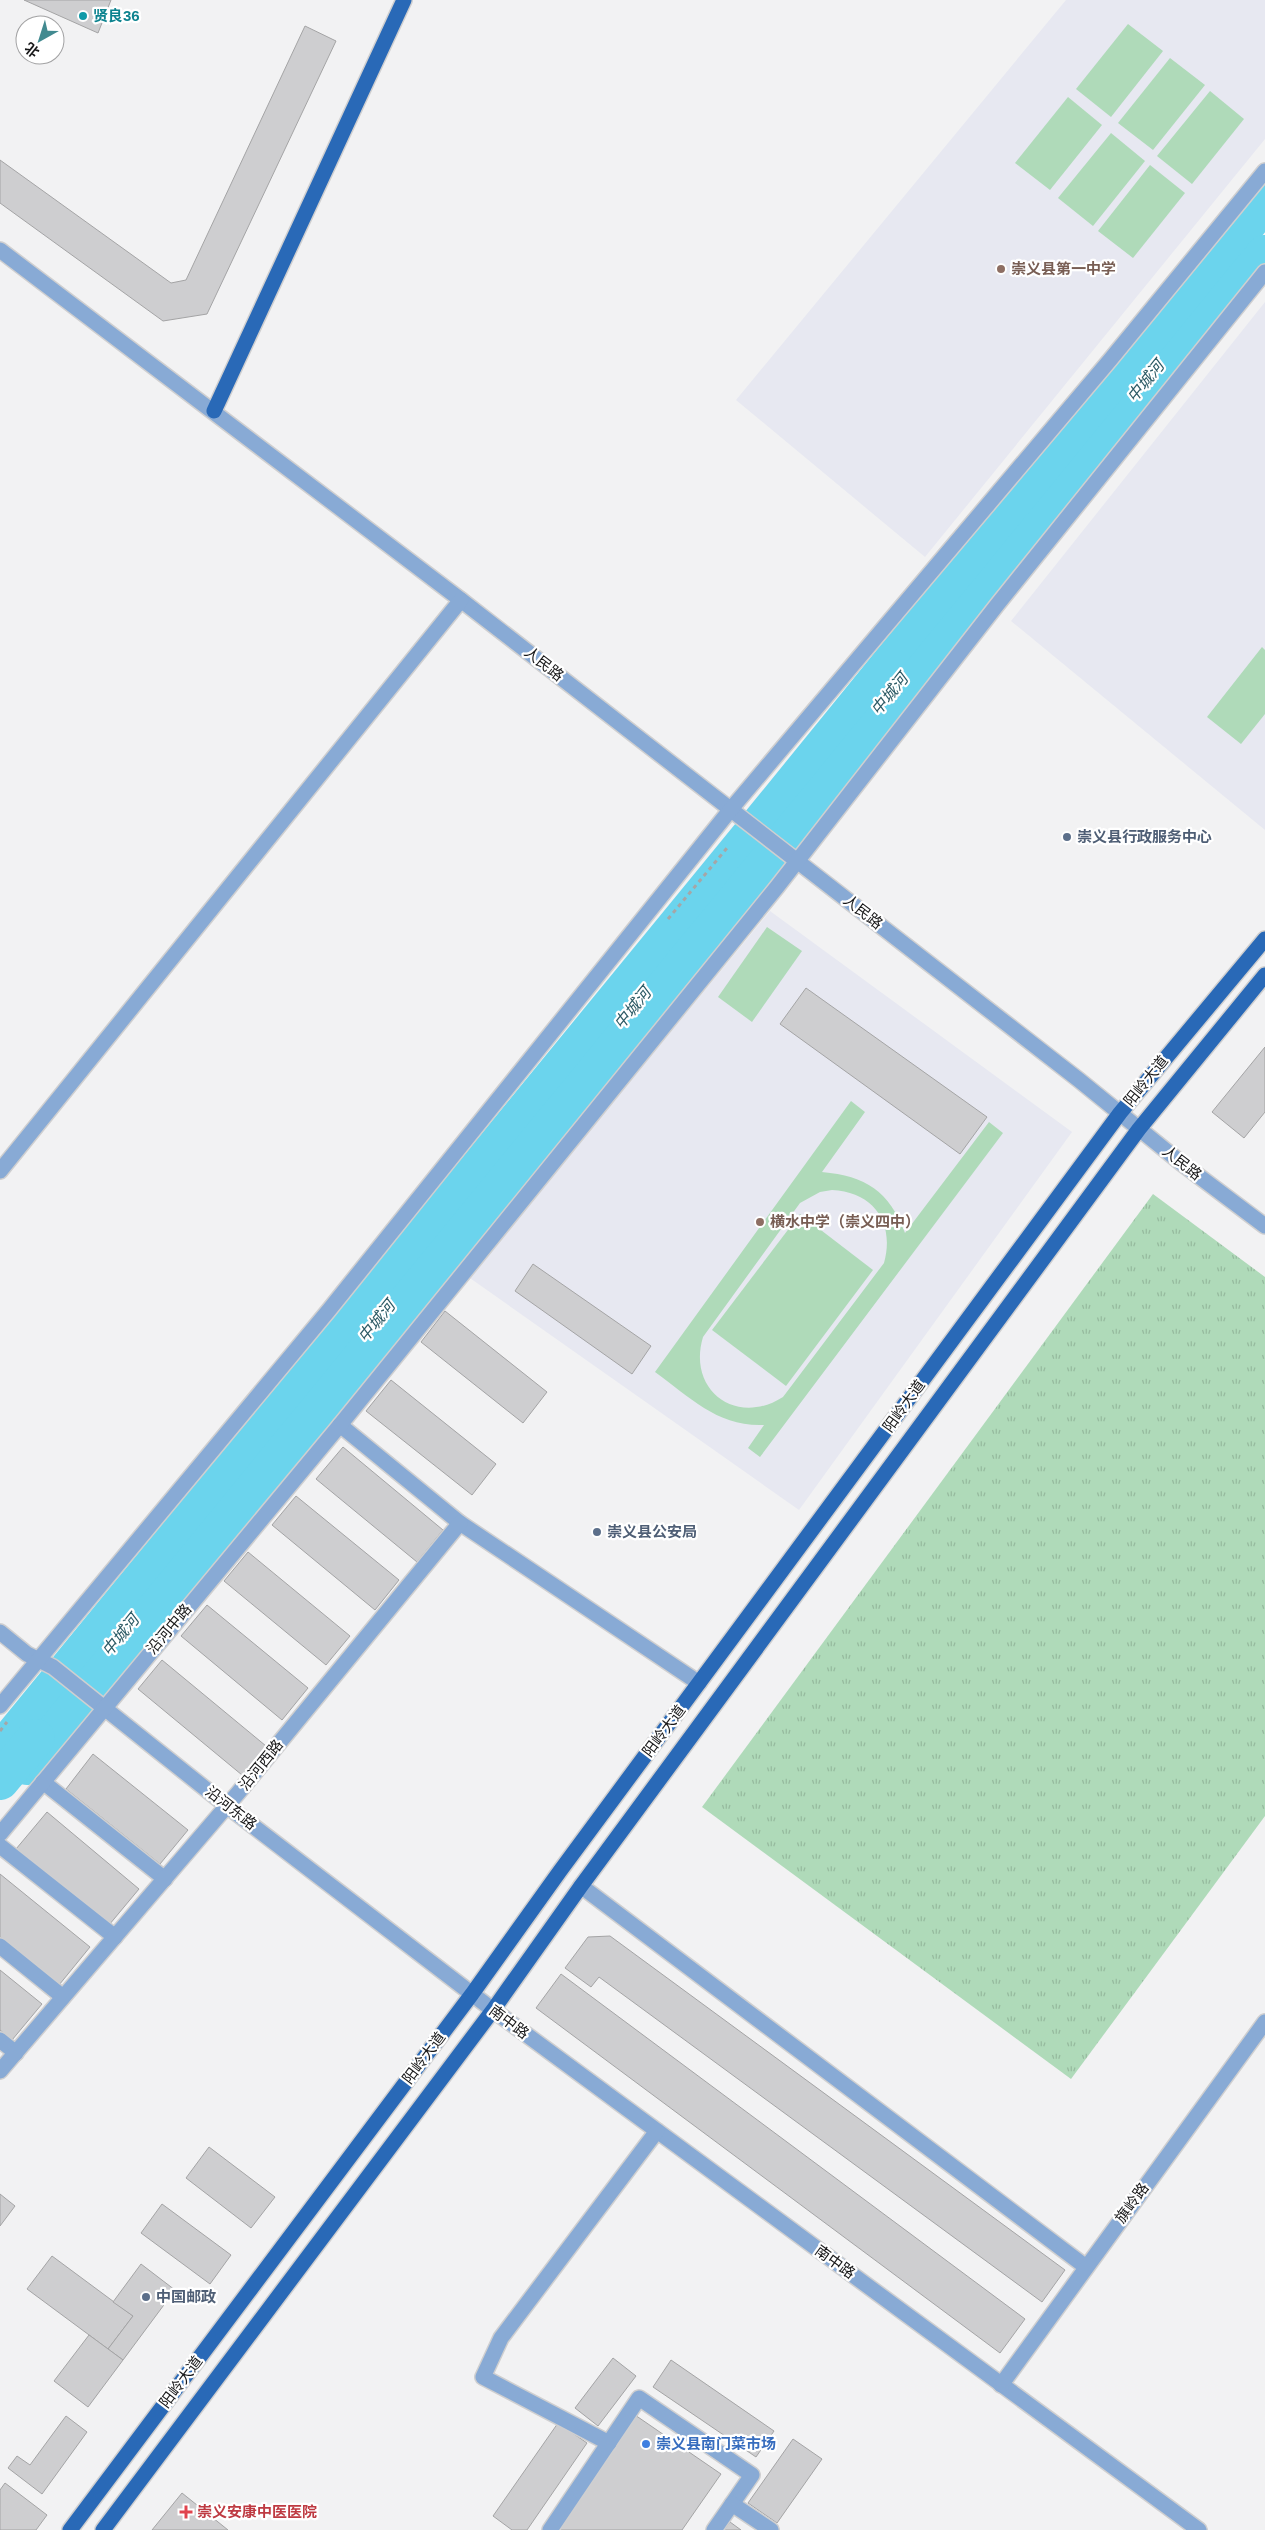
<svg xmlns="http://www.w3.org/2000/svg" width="1265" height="2530" font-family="Helvetica,'Noto Sans SC',sans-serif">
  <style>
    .built { fill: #e7e8f1 }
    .grass { fill: #afdab9; fill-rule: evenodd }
    .park { fill: url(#park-tufts) }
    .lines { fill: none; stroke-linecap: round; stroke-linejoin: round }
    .river { stroke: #6bd4ed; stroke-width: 38 }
    .building { fill: #ceced0; stroke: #a4a4a5 }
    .minor-casing { stroke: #cfcfd0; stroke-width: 18 }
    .major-casing { stroke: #cfcfd0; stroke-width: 18 }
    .path { stroke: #a6a6a7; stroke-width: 3; stroke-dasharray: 4 4; stroke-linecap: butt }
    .minor { stroke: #88aad5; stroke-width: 15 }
    .major { stroke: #2969b7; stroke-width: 15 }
    .culture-dot { fill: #0f9aa8; stroke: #fff; stroke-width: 2 }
    .education-dot { fill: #8d6e63; stroke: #fff; stroke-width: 2 }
    .service-dot { fill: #5c6f8a; stroke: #fff; stroke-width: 2 }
    .shop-dot { fill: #3f7fe0; stroke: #fff; stroke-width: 2 }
    .health-dot { fill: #e0444e; stroke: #fff; stroke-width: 2 }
    .labels { text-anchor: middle; stroke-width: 4.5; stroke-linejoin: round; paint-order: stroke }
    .culture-label { font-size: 15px; font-weight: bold; fill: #0d838f; stroke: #fff; text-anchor: start }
    .education-label { font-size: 15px; font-weight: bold; fill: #785e54; stroke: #fff; text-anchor: start }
    .street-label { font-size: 15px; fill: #171718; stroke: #fff }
    .service-label { font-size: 15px; font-weight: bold; fill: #4e5e75; stroke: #fff; text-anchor: start }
    .shop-label { font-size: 15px; font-weight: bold; fill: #366cbe; stroke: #fff; text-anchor: start }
    .health-label { font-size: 15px; font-weight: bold; fill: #be3a42; stroke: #fff; text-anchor: start }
    .water-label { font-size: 16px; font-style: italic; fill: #2c5a65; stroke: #fff }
  </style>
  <defs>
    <pattern id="park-tufts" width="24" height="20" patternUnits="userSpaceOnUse" patternTransform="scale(1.25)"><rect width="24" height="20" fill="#afdab9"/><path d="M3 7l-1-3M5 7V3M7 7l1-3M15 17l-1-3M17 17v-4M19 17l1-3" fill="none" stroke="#96ba9e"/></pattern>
  </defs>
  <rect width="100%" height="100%" fill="#f2f2f3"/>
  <g class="built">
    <path d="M1066,0H1265V139L925,557L736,400Z"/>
    <path d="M1265,302V830L1011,621Z"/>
    <path d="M770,911L1072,1132L799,1510L467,1276L558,1169Z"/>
  </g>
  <g class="grass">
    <path d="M1128,24L1163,51L1111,117L1076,89Z"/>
    <path d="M1170,58L1205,85L1153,150L1118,123Z"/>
    <path d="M1210,91L1244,119L1192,184L1157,156Z"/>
    <path d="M1068,97L1102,125L1050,190L1015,163Z"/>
    <path d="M1111,133L1145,161L1093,226L1058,198Z"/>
    <path d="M1150,165L1185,193L1133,258L1098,231Z"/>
    <path d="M1262,647L1265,650V714L1241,744L1207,717Z"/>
    <path d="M767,927L802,951L752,1022L718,997Z"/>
    <path d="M851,1101L865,1112L822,1172C866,1176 889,1191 905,1233L989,1122L1003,1133L760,1457L748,1448L764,1425C718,1427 691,1398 655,1372ZM832,1190C874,1192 895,1223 884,1263L783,1397C736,1427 687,1390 703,1337L800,1203L820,1192Z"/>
    <path d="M800,1214L873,1270L786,1386L712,1330Z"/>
  </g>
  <path class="park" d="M1153,1194L1265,1277V1816L1071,2079L702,1807Z"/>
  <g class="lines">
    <g class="river">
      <path d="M0,1752L781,798L1265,202"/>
      <path d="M27,1766L1265,254"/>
      <path d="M0,1781L36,1738"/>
    </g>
  </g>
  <g class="building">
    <path d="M24,0H111L98,33Z"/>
    <path d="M305,26L336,41L207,314L163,321L0,203V160L171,283L186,280Z"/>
    <path d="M806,988L987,1117L960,1154L780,1024Z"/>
    <path d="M1265,1047V1112L1244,1138L1212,1112Z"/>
    <path d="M533,1264L651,1346L632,1374L515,1291Z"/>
    <path d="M445,1311L547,1392L523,1423L421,1342Z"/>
    <path d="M391,1380L496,1464L472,1495L366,1411Z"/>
    <path d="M343,1447L443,1530L417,1562L316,1479Z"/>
    <path d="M296,1496L399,1580L375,1610L272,1525Z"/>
    <path d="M248,1552L350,1636L326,1665L224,1581Z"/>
    <path d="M207,1605L308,1688L282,1720L181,1636Z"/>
    <path d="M162,1660L266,1746L242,1775L138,1689Z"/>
    <path d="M93,1754L188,1830L160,1864L66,1789Z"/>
    <path d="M47,1812L139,1889L109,1925L16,1849Z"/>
    <path d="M0,1874L90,1947L59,1985L0,1937Z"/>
    <path d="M610,1936L1065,2270L1042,2302L599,1977L591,1987L565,1968L588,1937Z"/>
    <path d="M0,1970L42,2004L12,2040L0,2030Z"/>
    <path d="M561,1974L1025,2319L1000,2353L536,2008Z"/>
    <path d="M209,2147L275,2197L251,2228L186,2178Z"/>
    <path d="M0,2194L15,2206L0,2226Z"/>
    <path d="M162,2204L231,2255L210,2284L141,2233Z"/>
    <path d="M52,2256L133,2316L108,2349L27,2289Z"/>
    <path d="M141,2264L175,2290L123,2360L108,2349L133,2316L113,2302Z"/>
    <path d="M89,2335L123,2360L88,2407L54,2381Z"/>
    <path d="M613,2358L636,2376L598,2426L575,2408Z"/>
    <path d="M671,2360L774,2431L756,2457L653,2387Z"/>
    <path d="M635,2415L721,2474L682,2530H555Z"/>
    <path d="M66,2416L87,2432L42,2494L8,2468L17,2456L30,2465Z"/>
    <path d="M558,2423L587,2443L527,2530H512L493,2516Z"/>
    <path d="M793,2439L822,2459L777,2523L748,2503Z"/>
    <path d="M5,2483L47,2515L36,2530H0V2490Z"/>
    <path d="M182,2493L228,2530H152Z"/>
    <path d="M730,2522L741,2530H724Z"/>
  </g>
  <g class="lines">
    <defs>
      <g id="minor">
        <path d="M0,250L461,600L1079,1080L1180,1162L1265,1226"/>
        <path d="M0,1171L461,600"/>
        <path d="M340,1425L460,1523L699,1683"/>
        <path d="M0,1632L27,1654L53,1667L227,1806L493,2010L1199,2530"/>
        <path d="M0,1706L329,1310L731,809L1110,360L1265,171"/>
        <path d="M43,1782L165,1879"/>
        <path d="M0,1834L340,1425L777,887L997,605L1265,272"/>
        <path d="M0,1846L115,1937"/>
        <path d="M581,1886L1086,2267"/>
        <path d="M0,1946L63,1997"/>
        <path d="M0,2040L16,2053"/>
        <path d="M0,2071L238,1793L460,1523"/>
        <path d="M1001,2385L1265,2022"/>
        <path d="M609,2443L483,2377L501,2338L657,2131"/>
        <path d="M550,2530L639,2398L752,2475L732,2504"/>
        <path d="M714,2530L732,2504L771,2530"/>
      </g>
      <g id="major">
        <path d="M214,411L404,0"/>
        <path d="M70,2530L472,1994L560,1871L1120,1113L1265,939"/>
        <path d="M103,2530L493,2010L581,1886L1139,1129L1265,975"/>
      </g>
    </defs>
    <use href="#minor" class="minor-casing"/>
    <use href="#major" class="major-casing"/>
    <g class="path">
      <path d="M668,919L727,848"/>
      <path d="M0,1731L7,1722"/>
    </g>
    <use href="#minor" class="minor"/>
    <use href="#major" class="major"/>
  </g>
  <circle class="culture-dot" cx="83" cy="16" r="5"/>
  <g class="education-dot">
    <circle cx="1001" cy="269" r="5"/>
    <circle cx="760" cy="1222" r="5"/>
  </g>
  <g class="service-dot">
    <circle cx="1067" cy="837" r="5"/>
    <circle cx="597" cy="1532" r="5"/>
    <circle cx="146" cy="2297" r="5"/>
  </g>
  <circle class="shop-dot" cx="646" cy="2444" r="5"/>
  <path class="health-dot" d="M183.5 2504.5h5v5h5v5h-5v5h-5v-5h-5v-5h5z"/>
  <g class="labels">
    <g class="culture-label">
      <text x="93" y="21">贤良36</text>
    </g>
    <g class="education-label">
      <text x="1011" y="274">崇义县第一中学</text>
      <text x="770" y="1227">横水中学（崇义四中）</text>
    </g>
    <g class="street-label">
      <text transform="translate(544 664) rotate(38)" y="5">人民路</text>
      <text transform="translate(863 912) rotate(38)" y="5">人民路</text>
      <text transform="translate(1146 1081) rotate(-51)" y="5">阳岭大道</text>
      <text transform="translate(1182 1163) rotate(38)" y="5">人民路</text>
      <text transform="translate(904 1406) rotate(-54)" y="5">阳岭大道</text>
      <text transform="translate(169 1629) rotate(-50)" y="5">沿河中路</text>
      <text transform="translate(664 1731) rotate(-53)" y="5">阳岭大道</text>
      <text transform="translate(261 1765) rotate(-51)" y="5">沿河西路</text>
      <text transform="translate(231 1808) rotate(38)" y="5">沿河东路</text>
      <text transform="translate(509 2022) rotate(37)" y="5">南中路</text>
      <text transform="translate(424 2058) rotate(-53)" y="5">阳岭大道</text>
      <text transform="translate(1132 2203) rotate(-54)" y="5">旗岭路</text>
      <text transform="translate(835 2262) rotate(36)" y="5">南中路</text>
      <text transform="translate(181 2382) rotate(-53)" y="5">阳岭大道</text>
    </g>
    <g class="service-label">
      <text x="1077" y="842">崇义县行政服务中心</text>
      <text x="607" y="1537">崇义县公安局</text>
      <text x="156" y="2302">中国邮政</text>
    </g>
    <g class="shop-label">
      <text x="656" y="2449">崇义县南门菜市场</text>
    </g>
    <g class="health-label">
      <text x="197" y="2517">崇义安康中医医院</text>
    </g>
    <g class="water-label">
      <text transform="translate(1145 381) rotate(-51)" y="6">中城河</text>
      <text transform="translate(889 694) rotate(-51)" y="6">中城河</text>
      <text transform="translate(632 1008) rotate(-51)" y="6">中城河</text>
      <text transform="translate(376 1321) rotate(-51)" y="6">中城河</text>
      <text transform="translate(120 1635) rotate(-51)" y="6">中城河</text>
    </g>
  </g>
  <g transform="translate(40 40) rotate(219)"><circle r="24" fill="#ffffff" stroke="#a2a2a3"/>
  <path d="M0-4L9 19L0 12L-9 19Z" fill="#428a90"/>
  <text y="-8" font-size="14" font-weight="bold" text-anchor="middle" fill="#171718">北</text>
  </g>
</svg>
